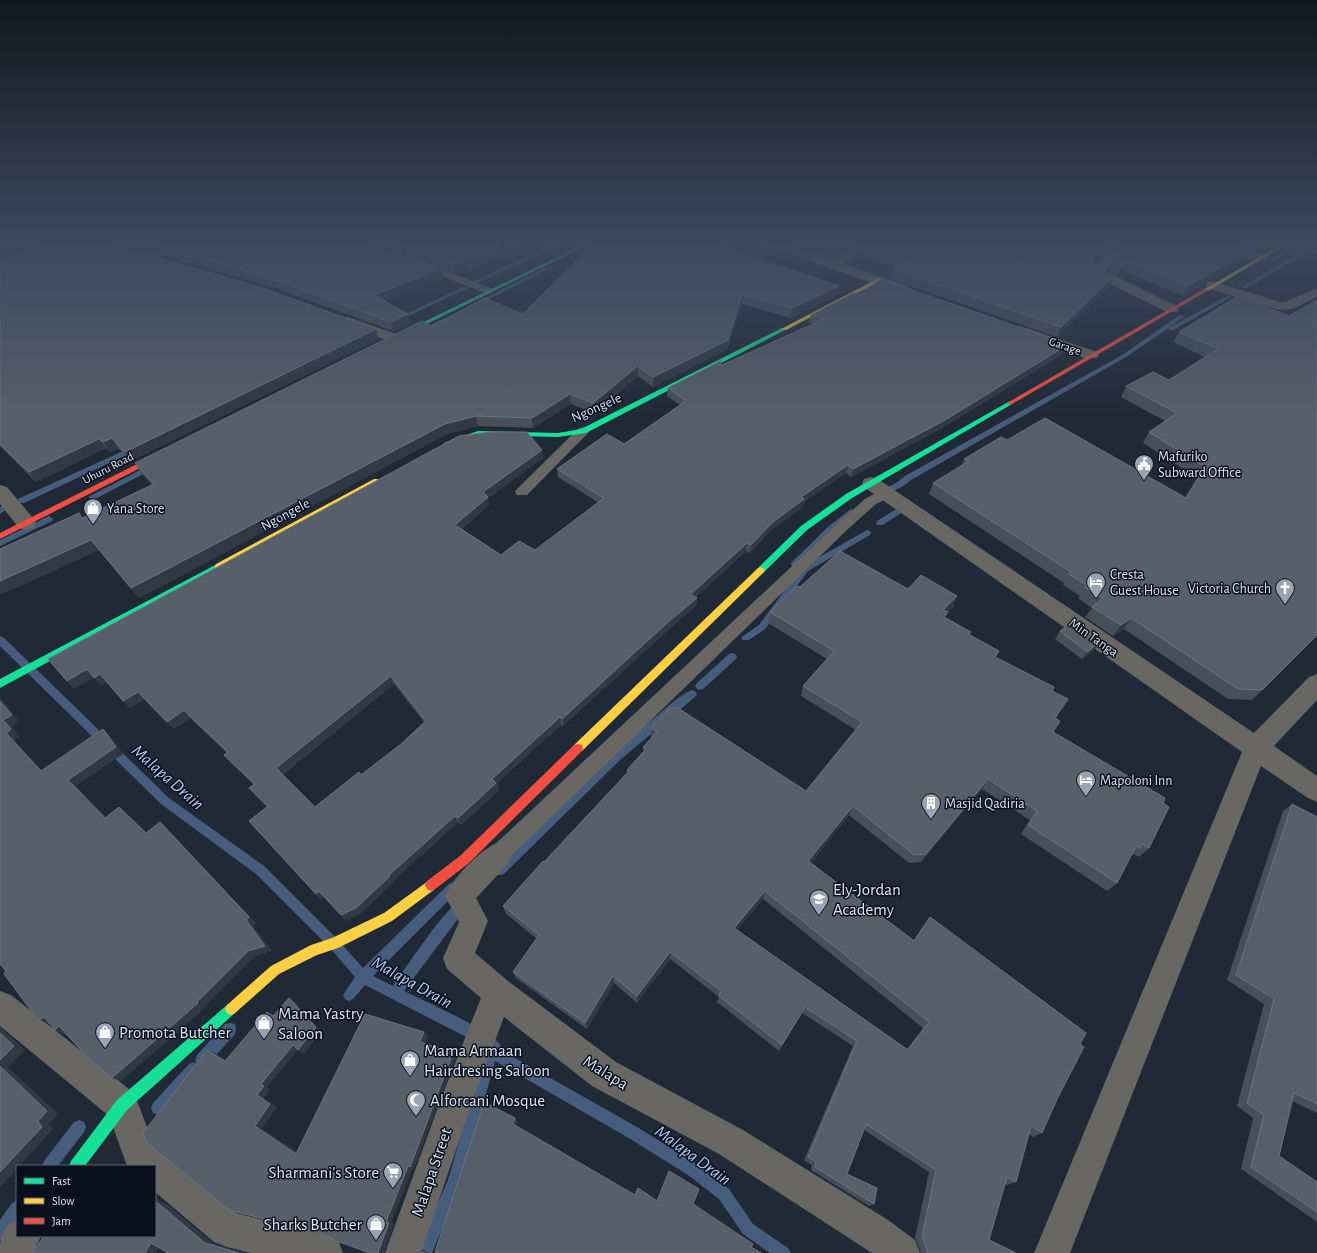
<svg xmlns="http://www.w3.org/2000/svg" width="1317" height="1253" font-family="'Alegreya Sans',sans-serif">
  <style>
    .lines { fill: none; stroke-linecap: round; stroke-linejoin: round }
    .stream { fill: #475d7d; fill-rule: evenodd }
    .lane { fill: #686763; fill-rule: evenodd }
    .street { fill: #686763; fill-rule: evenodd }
    .fast { fill: #16e098; fill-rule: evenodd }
    .slow { fill: #ffcf43; fill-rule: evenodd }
    .jam { fill: #f24e42; fill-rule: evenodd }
    .wall { fill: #464f5a; fill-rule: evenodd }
    .shaded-wall { fill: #303944 }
    .building { fill: #565f6a; stroke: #6b7480; fill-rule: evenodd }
    .labels { text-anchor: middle; stroke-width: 3; stroke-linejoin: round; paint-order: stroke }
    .far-street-label { font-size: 12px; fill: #dae5f5; stroke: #09101b }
    .street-label { font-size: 14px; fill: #dae5f5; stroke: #09101b }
    .poi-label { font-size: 14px; fill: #dae5f5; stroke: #09101b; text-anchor: start }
    .near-poi-label { font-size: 17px; fill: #dae5f5; stroke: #09101b; text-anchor: start }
    .near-street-label { font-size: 17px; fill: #dae5f5; stroke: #09101b }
    .near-water-label { font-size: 18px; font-style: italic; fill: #aeccfb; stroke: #09101b }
  </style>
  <rect width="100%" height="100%" fill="#202936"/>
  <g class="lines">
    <g class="stream">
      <path d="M561,241L566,242L477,283L472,282Z"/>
      <path d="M1295,241H1301L1275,261H1271V259Z"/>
      <path d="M1317,243V247L1246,288L1241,287Z"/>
      <path d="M544,268L549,269L434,327L429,326Z"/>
      <path d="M463,287L468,288L400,320L395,319Z"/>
      <path d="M1227,296L1232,297L1173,330H1169V328L1126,357L911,480L902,487L880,496L876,493L896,483L905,476L1122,355L1180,315L1185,316L1170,327Z"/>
      <path d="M132,447H138L139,449L24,503H18L17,501L18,499Z"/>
      <path d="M148,466H154L155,468L95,499L92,500L88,497Z"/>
      <path d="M906,503L909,504L910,506L909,508L883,525H877L876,523L877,521Z"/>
      <path d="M3,506L7,509L0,514V507Z"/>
      <path d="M851,509L855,512L854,514L835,530L798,566H792L791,564L792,562L829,526Z"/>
      <path d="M49,516L53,519L52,521L0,546V540Z"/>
      <path d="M867,530L870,531L871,533L870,535L808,571L765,629L749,640H743L741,638L743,636L759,625L802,567Z"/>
      <path d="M0,636L3,637L169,798L264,866L338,940L363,968L449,884L453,882L457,884L459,888L457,892L373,976L393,986C405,969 448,904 463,898L467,900L469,904L404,991C422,1000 495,1032 501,1046L499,1049L637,1127L698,1165L729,1189L753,1224L788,1248L791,1253H770L743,1234L719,1199L688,1175L627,1137L495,1061L462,1181L432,1253H416L448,1180L486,1048L476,1042L365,985L353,999L349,1001L345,999L343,995L355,977L330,948L256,874L161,804L0,646Z"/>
      <path d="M732,653L735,654L737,657L735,660L703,689L700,690L697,689L695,686L697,683L729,654Z"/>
      <path d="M692,690L695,691L697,694L695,697L620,760L504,874L500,875L496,874L494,870L496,866C547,817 596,766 651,721C661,713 680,694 692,690Z"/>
      <path d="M230,1023L235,1024L236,1029L235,1034L207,1065L202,1067L199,1065L201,1069L199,1074L163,1113L158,1115L153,1113L151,1108L153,1103L189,1064L194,1062L197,1064L195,1060L197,1055L225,1024Z"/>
      <path d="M79,1120L84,1122L86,1127L84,1132L58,1166H42L44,1161L74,1122Z"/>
      <path d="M17,1201V1221L5,1238L0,1240V1220L12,1203Z"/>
    </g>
    <g class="lane">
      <path d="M410,241H421L395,257H389L387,255L389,253Z"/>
      <path d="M422,262L493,289L494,291L489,294L485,293L419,267L417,265Z"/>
      <path d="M583,427L587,428L589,431L587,434L527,495H517L515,492L517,489L579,428Z"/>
      <path d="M886,489L891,491L893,494L891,497L876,504L848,529L504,863L497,866L490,863L487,856L490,849L838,523L866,498Z"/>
    </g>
    <g class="street">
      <path d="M176,241H192L191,244L156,260H146L144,257L146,254Z"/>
      <path d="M761,241H778L832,259L862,241H876L875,244L844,264L908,286L910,289L908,292H898L762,244Z"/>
      <path d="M1126,241H1139L1105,271L1177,306L1179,309L1177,312H1167L1091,274L1089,271L1091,268Z"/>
      <path d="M1203,241H1221L1265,255L1267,258L1265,261H1255L1204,244Z"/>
      <path d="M1212,281L1280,302H1285L1317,288V297L1292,309L1279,310L1207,288L1205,285L1207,282Z"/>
      <path d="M348,317L399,335L402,338L399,341L394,343L343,324L341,321L343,318Z"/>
      <path d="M1020,326L1097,352L1099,355L1097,358H1085L1015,333L1013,330L1015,327Z"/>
      <path d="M871,477L878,479L1254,733L1309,677L1317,674V700L1274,746L1317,776V802L1308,798L1261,766L1070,1253H1034L1242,752L864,487L862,483L864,479Z"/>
      <path d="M0,485L7,487L33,518L36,523L33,528L26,530L19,528L0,504Z"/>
      <path d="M497,843L507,847L511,856L507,865L476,898L488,921L475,953L508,981L616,1062L743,1130L888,1220L915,1240L920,1253H872L719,1154L592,1086L504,1017L476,1091L421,1253H385L444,1091L481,998L447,969L443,958L459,922L445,896C452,879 480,850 497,843Z"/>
      <path d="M0,991L11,995L134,1093L154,1145L236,1213L325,1235L338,1240L343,1253H251L227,1247L214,1242L155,1192V1166H127L109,1116L0,1026Z"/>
      <path d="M17,1220V1236H41L33,1253H0C0,1237 1,1227 17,1220Z"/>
    </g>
    <g class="fast">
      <path d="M590,241H596L400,337L395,336Z"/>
      <path d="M782,328L787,329L586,433L558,437L479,435L448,445L444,443L478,431L558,433L581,429Z"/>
      <path d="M1010,401L1013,403L1012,404L852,498L807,530L764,572H758L757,570L758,568L801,526L846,494Z"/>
      <path d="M219,563L222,564L223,566L222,568L0,688V679Z"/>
      <path d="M231,1003L235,1005L237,1009L235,1013L127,1110L85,1166H69L71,1161L117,1100L227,1005Z"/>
    </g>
    <g class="slow">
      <path d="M1287,241H1293L1208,291L1203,290Z"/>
      <path d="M879,278L882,280L881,281L786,330L781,329Z"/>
      <path d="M374,479H377L381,481L222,568H216L215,566L216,564Z"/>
      <path d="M761,567L765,570L764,572L582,751L578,752L574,751L573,748L574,745L758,568Z"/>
      <path d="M431,879L435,881L437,885L435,889L392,921L338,948L317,955L279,974L235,1013L231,1015L227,1013L225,1009L227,1005L271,966L311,945L332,938L384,913Z"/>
    </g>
    <g class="jam">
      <path d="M1204,289L1209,290L1012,404H1008L1007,403Z"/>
      <path d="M161,452H167L168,454L0,539V533Z"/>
      <path d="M578,744L582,745L583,748L582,751L468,864L435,889L431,891L427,889L425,885L427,881L460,856L574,745Z"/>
    </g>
  </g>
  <g class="wall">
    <path d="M100,241H173L150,251Z"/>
    <path d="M350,241H408L389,251Z"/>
    <path d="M410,241H526L472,270L468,268L455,273L403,255L401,246Z"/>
    <path d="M598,241H761L760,244L710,242L837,295L791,318L742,304L727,350L653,387L638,376L594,413L571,404L533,428L478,426L447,434L139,598L99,550L2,594L0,592V549L82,518L152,485L141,473L135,463L431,326L443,322L523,314Z"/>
    <path d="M781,241H860L844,250L834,247L796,246Z"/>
    <path d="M871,241H1125L1093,265L1114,276L1110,285L1057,337L891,279L893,269L896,267L860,255L862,246Z"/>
    <path d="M1225,241H1279L1259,252Z"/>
    <path d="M1295,241H1317V254L1292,245Z"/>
    <path d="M163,247L443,278L385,301L411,323L393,331L278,289L167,256Z"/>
    <path d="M1251,250L1246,259L1183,296L1123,271L1118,276L1108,271L1112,261Z"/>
    <path d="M0,260L378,339L131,461L118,448L110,452L106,448L36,482L0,446Z"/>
    <path d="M859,295L1049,340L1064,347L1061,355L942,428L851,477L846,473L804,502L803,507L771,530L750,553L746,551L696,597L697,598L696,606L667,631L563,726L561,725L497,783L499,790L461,825L458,822L393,881L394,882L361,913L346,921L324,897L321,900L249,821L267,807L255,795L249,788L254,785L230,762L224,755L227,753L190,718L174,729L144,699L130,708L107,682L101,685L94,677L74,689L67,681L542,450L543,458L488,498L489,505L462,529L501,555L535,550L599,503L558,477L557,469L624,444L680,405L667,396L668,388L721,361V365L813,324L809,323L811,315ZM394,684L424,722L401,744L361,775L315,807L282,775Z"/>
    <path d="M1238,296L1317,635L1252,700L1228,699L1124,629L1113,636L1085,617L1092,608L1078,598L1080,596L1063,585L1064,583L929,494L933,483L962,466L964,459L1007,440L1185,498L1197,478L1143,443L1149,432L1165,421L1121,397L1126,386L1169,380L1205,357L1173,342L1179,332Z"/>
    <path d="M800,587L908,589L957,596L953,607L947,612L945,618L971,632L969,635L999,651L995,658L1052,691L1055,718L1053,732L1163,803L1149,848L1139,857L1134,854L1130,857L1117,883L1107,891L1021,834L1030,820L982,789L921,862L909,863L849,815L811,863L914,940L930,917L1080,1044L1042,1133L1033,1137L1029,1134L1016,1182L1007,1185L1005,1184L989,1240L1016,1253H921L915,1238L929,1172L864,1130L847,1174L874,1204L869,1206L811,1170L812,1165L804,1160L853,1046L802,1013L779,1051L717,1002L719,997L670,959L637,1003L614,983L587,1029L516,978L513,972L537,939L506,914L503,906L627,773V770L643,752V747L652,738L651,737V728L806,791L856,730L801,696L803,686L827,659L768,623L770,612ZM763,899L923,1028L907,1049L737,930Z"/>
    <path d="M1060,631L1099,643L1094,650L1082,659L1055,639Z"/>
    <path d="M1292,804L1317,817V1113L1292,1101L1279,1156L1317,1182V1222L1241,1169L1253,1118L1237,1106L1264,1004L1227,980L1283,811Z"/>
  </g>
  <g class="shaded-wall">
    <path d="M19,241H59L37,245L0,258V248Z"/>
    <path d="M150,241H173L150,251L146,243Z"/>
    <path d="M390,241H408L389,251L387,243Z"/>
    <path d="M509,241H526L472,270L471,261Z"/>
    <path d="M845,241H860L844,250Z"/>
    <path d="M1117,241H1125L1090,267L1094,258Z"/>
    <path d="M1268,241H1279L1259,252L1265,242Z"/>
    <path d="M1251,250L1246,259L1183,296L1188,286Z"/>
    <path d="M466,259L468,268L455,273L454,264Z"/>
    <path d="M1127,262L1123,271L1118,276L1123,266Z"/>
    <path d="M441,269L443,278L377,304L374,295Z"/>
    <path d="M1114,276L1110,285L1057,337L1061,327Z"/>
    <path d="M839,286L837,295L791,318L792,308Z"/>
    <path d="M742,295V304L727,350L653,387V377Z"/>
    <path d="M408,314L411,323L393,331L391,322Z"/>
    <path d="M376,329L378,339L131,461L125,452Z"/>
    <path d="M1064,347L1061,355L942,428L851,477L853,469Z"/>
    <path d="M638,366V376L594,413L593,403Z"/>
    <path d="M570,394L571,404L533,428L532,418Z"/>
    <path d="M476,416L478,426L447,434L139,598L131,588L445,424Z"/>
    <path d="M112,438L118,448L110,452L103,442Z"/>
    <path d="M99,439L106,448L36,482L29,472Z"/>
    <path d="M542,450L543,458L488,498L489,505L457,533L455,525L483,492Z"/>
    <path d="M848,465L846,473L804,502L803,507L771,530L750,553L751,545L773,522L801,497Z"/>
    <path d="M91,540L99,550L2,594L0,592V581Z"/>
    <path d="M747,543L746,551L691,602V594Z"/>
    <path d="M957,596L953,607L939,620L943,610Z"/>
    <path d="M697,598L696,606L667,631L563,726L562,719L667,623Z"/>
    <path d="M1131,618L1124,629L1113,636L1121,625Z"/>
    <path d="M1099,643L1094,650L1082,659L1087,652Z"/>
    <path d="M87,669L94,677L74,689L67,681Z"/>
    <path d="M100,674L107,682L101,685L94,678Z"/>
    <path d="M391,676L394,684L281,775L276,768Z"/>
    <path d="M138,692L144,699L130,708L123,701Z"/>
    <path d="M0,698L20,722L12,727L20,736L14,740L49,778L41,771L6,733Z"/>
    <path d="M184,710L190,718L174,729L167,722Z"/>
    <path d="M560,717L561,725L497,783L499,790L461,825L458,818L492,779Z"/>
    <path d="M103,729L110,736L123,754L76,786L113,824L105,818L68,780Z"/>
    <path d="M988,779L982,789L921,862L926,854Z"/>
    <path d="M853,806L849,815L805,870L808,861Z"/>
    <path d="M455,816L458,822L393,881L394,882L361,913L346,921L341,915L389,875Z"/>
    <path d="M160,822L167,829L256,923L253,926L272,951L255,956L204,1007L205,1008L121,1081L112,1078L197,1002Z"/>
    <path d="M319,891L324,897L321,900L316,894Z"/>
    <path d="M765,891L763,899L732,936L734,928Z"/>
    <path d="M670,952V959L637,1003V996Z"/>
    <path d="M613,976L614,983L587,1029L585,1023Z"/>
    <path d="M289,998L295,1003L321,1032L304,1054L298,1050L267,1087L270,1089L264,1098L277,1107L262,1129L303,1156L296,1154L255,1126L257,1095Z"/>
    <path d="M44,1017L50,1025L40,1020Z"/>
    <path d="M59,1026L69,1030L65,1035L55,1030Z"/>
    <path d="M0,1027L25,1050L8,1067L58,1114L49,1124L53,1129L19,1166H17V1169L0,1187V1172L38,1121L0,1066Z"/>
    <path d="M424,1032L428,1036L424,1046L420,1042Z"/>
    <path d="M207,1050L215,1053L232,1065L225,1061Z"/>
    <path d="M453,1053L456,1057L414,1169L410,1167Z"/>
    <path d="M515,1118L518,1121L516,1127L513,1124Z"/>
    <path d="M408,1166L413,1168L391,1223L394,1224L384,1252V1253H379L378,1252L386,1222Z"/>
    <path d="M155,1198L168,1205L213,1243L246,1253H239L205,1243L155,1202Z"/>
    <path d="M151,1243L161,1244L156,1253H145Z"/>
    <path d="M419,1250H424L428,1253H425Z"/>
  </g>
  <g class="building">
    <path d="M5,241H19L0,248V243Z"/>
    <path d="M62,241H88L143,253L263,288L376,329L125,452L112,438L103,442L99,439L29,472L0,444V260L40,245Z"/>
    <path d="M135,241H150L146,243Z"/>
    <path d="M179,241H348L414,259L441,269L374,295L408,314L391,322L274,280L163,247Z"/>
    <path d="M379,241H390L387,243Z"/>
    <path d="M410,241H509L471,261L466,259L454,264L401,246Z"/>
    <path d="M598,241H705L839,286L792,308L742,295L728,340L653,377L638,366L593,403L570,394L532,418L476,416L445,424L131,588L91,540L0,581V549L79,513L82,518L154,484L135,463L422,321L431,326L440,321L443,322L484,298L523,314L584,253Z"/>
    <path d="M871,241H1117L1094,258L1092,262L1094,265L1114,276L1061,327L893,269L906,260L862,246Z"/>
    <path d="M1135,241H1222L1251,250L1188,286L1127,262L1123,266L1112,261Z"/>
    <path d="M1259,241H1268L1265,242Z"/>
    <path d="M1311,241H1317V243Z"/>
    <path d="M881,279L1050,338L1048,340L1064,347L945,420L853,469L848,465L801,497L804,499L773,522L751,545L747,543L691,594L697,598L667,623L562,719L560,717L492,779L496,783L458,818L455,816L389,875L390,876L356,908L341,915L319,891L316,894L249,821L268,806L249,788L255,784L224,755L228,752L184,710L167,722L138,692L123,701L100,674L94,678L87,669L67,681L48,659L459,436L490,432H527L542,450L483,492L488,497L455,525L501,555L519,541L535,550L604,498L557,469L607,434L624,444L686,401L668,388L721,361L720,366L824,319L811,315L854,293L859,295ZM391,676L426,721L401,744L361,775L359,772L315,807L276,768Z"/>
    <path d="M1238,296L1289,316L1317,300V635L1262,690L1238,689L1131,618L1121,625L1092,607L1103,599L1085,587L1088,586L1069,574L1071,572L933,483L969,461L964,459L1001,437L1007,440L1045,418L1186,498L1205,467L1149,432L1177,413L1126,386L1153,372L1169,380L1218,349L1179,332Z"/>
    <path d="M840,551L908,589L921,575L957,596L943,610L948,612L944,617L971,632L968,634L999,651L995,657L1054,687L1052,691L1068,699L1055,718L1060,721L1053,732L1165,798L1163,803L1169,807L1149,848L1142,844L1140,848L1136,846L1117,883L1028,825L1037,811L988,779L926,854L914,855L853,806L808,861L914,941L930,917L1086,1033L1080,1044L1084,1047L1058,1097L1042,1133L1031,1126L1016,1182L1007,1177L989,1240L1016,1253H928L922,1237L936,1170L866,1124L847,1174L877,1188L874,1204L815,1167L816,1162L808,1157L857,1041L805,1007L782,1045L719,996L721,991L670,952L637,996L613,976L585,1023L513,972L539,935L503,906L543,861L544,862L629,771L627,770L646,749L643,747L657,732L651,728L670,708H678L806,791L862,722L803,686L834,651L770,612L797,586L800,587ZM765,891L929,1022L908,1050L734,928Z"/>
    <path d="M1071,623L1099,643L1087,652L1060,631Z"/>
    <path d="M0,701L12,715L3,720L11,729L6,733L41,771L103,729L116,747L68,780L105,818L119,807L146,833L160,822L249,917L246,920L265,946L248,951L197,1002L198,1003L112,1078L91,1061L59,1026L55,1030L44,1017L40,1020L35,1016L4,974L6,971L0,964Z"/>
    <path d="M1292,804L1317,817V1104L1294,1093L1279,1156L1317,1182V1212L1251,1167L1264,1115L1247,1103L1274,999L1236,975Z"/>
    <path d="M289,998L316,1027L298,1050L293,1045L261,1084L264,1086L257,1095L270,1104L255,1126L296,1154L365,1014L424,1032L420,1042L453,1053L410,1167L408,1166L386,1222L389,1223L378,1252L379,1253H370L334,1240L332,1238L319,1233L229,1210L146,1142L143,1133L207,1050L225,1061L267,1012L273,1016Z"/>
    <path d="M0,1033L14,1046L0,1060Z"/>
    <path d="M0,1066L47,1111L38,1121L42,1127L0,1172Z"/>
    <path d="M484,1102L515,1118L513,1124L635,1195L638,1188L657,1201L669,1171L699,1189L693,1204L753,1244L751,1247L761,1253H438L435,1252Z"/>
    <path d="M155,1202L159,1204L205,1243L239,1253H168L151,1243L145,1253H32L44,1236H155Z"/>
    <path d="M419,1250L425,1253H417Z"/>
  </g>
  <linearGradient id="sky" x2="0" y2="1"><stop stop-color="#12171e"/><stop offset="0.58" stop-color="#3c495d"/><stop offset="1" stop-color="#3c495d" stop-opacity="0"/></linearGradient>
  <rect width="1317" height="416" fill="url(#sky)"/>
  <defs>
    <symbol id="civic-pin" viewBox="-11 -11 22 30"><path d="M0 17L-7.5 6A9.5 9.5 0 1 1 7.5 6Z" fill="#99a3b2" stroke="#09101b"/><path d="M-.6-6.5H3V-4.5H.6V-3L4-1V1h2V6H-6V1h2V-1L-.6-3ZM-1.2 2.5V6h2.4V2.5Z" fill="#fff"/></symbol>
    <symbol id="shop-pin" viewBox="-11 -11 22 30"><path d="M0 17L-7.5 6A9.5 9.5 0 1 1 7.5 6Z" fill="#99a3b2" stroke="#09101b"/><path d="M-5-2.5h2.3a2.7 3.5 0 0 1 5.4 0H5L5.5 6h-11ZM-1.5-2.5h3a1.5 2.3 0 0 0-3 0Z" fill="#fff"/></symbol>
    <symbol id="hotel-pin" viewBox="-11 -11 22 30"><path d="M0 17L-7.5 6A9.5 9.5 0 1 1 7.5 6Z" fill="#99a3b2" stroke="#09101b"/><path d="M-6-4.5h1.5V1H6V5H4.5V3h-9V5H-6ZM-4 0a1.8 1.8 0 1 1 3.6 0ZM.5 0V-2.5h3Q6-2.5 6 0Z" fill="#fff"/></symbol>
    <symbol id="church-pin" viewBox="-11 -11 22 30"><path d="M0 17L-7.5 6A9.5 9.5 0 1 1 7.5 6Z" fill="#99a3b2" stroke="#09101b"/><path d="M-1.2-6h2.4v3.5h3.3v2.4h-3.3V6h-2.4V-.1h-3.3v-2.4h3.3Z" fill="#fff"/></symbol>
    <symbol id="building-pin" viewBox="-11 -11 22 30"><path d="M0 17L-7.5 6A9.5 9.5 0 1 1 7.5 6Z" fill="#99a3b2" stroke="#09101b"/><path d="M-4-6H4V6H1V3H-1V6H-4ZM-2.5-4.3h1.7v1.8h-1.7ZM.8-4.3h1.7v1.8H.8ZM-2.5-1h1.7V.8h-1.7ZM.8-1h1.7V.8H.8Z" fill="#fff"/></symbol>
    <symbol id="school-pin" viewBox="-11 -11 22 30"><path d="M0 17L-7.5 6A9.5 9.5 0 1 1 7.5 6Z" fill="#99a3b2" stroke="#09101b"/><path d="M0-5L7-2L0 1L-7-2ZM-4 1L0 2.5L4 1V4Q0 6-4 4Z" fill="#fff"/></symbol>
    <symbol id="mosque-pin" viewBox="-11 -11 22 30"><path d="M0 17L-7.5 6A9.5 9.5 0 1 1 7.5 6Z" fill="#99a3b2" stroke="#09101b"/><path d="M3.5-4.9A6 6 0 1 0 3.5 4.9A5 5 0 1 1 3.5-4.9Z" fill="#fff"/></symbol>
    <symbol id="supermarket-pin" viewBox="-11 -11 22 30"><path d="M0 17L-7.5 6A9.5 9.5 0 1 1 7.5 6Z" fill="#99a3b2" stroke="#09101b"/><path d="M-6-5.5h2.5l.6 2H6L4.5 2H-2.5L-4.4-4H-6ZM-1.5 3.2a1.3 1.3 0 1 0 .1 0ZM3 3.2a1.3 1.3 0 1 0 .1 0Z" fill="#fff"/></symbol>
  </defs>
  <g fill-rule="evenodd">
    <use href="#civic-pin" x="1133" y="453" width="22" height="30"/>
    <use href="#shop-pin" x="82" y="497" width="22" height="30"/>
    <use href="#hotel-pin" x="1085" y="571" width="22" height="30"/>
    <use href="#church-pin" x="1274" y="577" width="22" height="30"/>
    <use href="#hotel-pin" x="1075" y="769" width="22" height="30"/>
    <use href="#building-pin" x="920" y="792" width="22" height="30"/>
    <use href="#school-pin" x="808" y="888" width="22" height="30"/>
    <use href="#shop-pin" x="253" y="1012" width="22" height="30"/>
    <use href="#shop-pin" x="94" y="1021" width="22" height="30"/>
    <use href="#shop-pin" x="399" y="1049" width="22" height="30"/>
    <use href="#mosque-pin" x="405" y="1089" width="22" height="30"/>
    <use href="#supermarket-pin" x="382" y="1161" width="22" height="30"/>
    <use href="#shop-pin" x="365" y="1213" width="22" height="30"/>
  </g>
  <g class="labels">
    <g class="far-street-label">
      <text transform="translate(1065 346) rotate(19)" y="4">Garage</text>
      <text transform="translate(108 468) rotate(-27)" y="4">Uhuru Road</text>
    </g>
    <g class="street-label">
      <text transform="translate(596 407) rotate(-24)" y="5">Ngongele</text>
      <text transform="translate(285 514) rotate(-28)" y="5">Ngongele</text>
      <text transform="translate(1094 637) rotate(35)" y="5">Min Tanga</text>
    </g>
    <g class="poi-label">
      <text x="1158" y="461">Mafuriko<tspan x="1158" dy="16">Subward Office</tspan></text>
      <text x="107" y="513">Yana Store</text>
      <text x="1110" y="579">Cresta<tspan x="1110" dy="16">Guest House</tspan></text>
      <text x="1271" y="593" text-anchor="end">Victoria Church</text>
      <text x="1100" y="785">Mapoloni Inn</text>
      <text x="945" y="808">Masjid Qadiria</text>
    </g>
    <g class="near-poi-label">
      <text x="833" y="895">Ely-Jordan<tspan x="833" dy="20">Academy</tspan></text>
      <text x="278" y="1019">Mama Yastry<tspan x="278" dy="20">Saloon</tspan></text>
      <text x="119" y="1038">Promota Butcher</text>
      <text x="424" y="1056">Mama Armaan<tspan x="424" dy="20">Hairdresing Saloon</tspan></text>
      <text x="430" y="1106">Alforcani Mosque</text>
      <text x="379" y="1178" text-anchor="end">Sharmani's Store</text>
      <text x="362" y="1230" text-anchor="end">Sharks Butcher</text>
    </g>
    <g class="near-street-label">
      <text transform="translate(606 1072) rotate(32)" y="6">Malapa</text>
      <text transform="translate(431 1172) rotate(-71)" y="6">Malapa Street</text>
    </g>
    <g class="near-water-label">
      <text transform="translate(168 777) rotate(41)" y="6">Malapa Drain</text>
      <text transform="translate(412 982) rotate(29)" y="6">Malapa Drain</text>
      <text transform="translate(693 1155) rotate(36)" y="6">Malapa Drain</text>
    </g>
  </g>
  <rect x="16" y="1165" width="140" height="72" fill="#09101b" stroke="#5d6572"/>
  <rect x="24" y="1178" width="20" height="6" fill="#16e098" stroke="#5d6572"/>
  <text x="52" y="1185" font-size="12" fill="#dae5f5">Fast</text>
  <rect x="24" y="1198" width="20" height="6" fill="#ffcf43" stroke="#5d6572"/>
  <text x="52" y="1205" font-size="12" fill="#dae5f5">Slow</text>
  <rect x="24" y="1218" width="20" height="6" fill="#f24e42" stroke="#5d6572"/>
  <text x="52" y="1225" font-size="12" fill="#dae5f5">Jam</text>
</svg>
